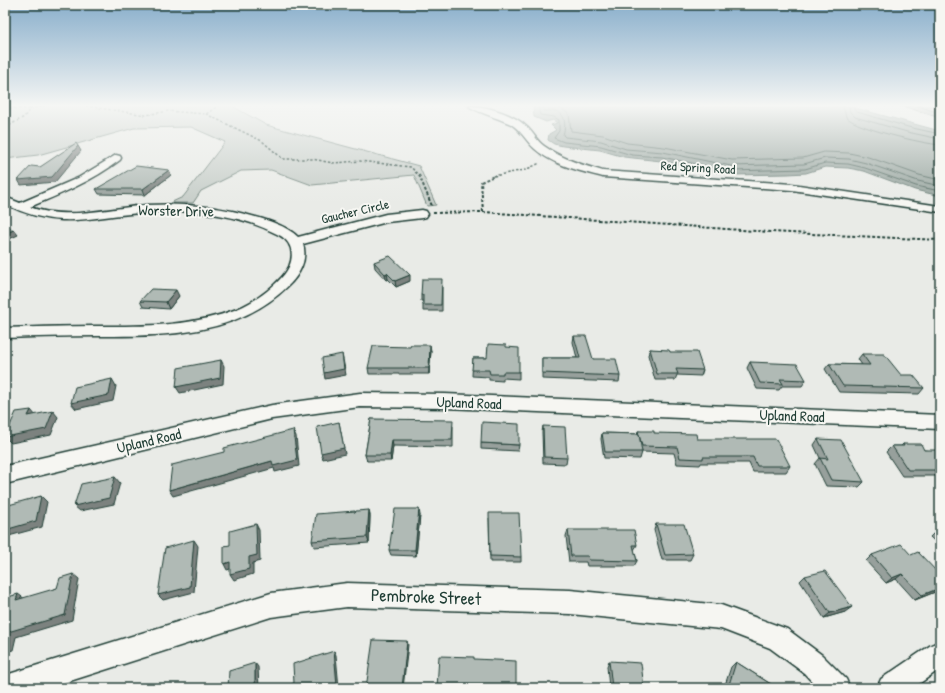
<svg xmlns="http://www.w3.org/2000/svg" width="945" height="693" font-family="'Patrick Hand',sans-serif">
  <style>
    .green { fill: #c7cec9; stroke: #73867e }
    .water { fill: #99a6a0; stroke: #687c75 }
    .lines { fill: none; stroke-linecap: round; stroke-linejoin: round }
    .shore { stroke: #50675f; stroke-width: 1 }
    .stream { fill: #687c75; fill-rule: evenodd }
    .street-casing { stroke: #1f3d34; stroke-width: 3 }
    .path-far1 { stroke: #1f3d34; stroke-width: 1.5; stroke-dasharray: 2.5 2; stroke-linecap: butt }
    .path { stroke: #1f3d34; stroke-width: 2; stroke-dasharray: 3 2; stroke-linecap: butt }
    .street { fill: #f6f6f2; fill-rule: evenodd }
    .wall { fill: #97a09c; stroke: #1f3d34 }
    .shaded-wall { fill: #7b827f; stroke: #1f3d34 }
    .building { fill: #b0bab5; stroke: #1f3d34 }
    .labels { text-anchor: middle; stroke-width: 4; stroke-linejoin: round; paint-order: stroke }
    .far-street-label { font-size: 13px; fill: #1f3d34; stroke: #f6f6f2 }
    .street-label { font-size: 15px; fill: #1f3d34; stroke: #f6f6f2 }
    .near-street-label { font-size: 18px; fill: #1f3d34; stroke: #f6f6f2 }
  </style>
  <rect width="100%" height="100%" fill="#e9ebe7"/>
  <filter id="ink" filterUnits="userSpaceOnUse"><feTurbulence type="fractalNoise" baseFrequency=".025" numOctaves="2"/><feDisplacementMap in="SourceGraphic" scale="8" xChannelSelector="R" yChannelSelector="G"/><feConvolveMatrix kernelMatrix="1 2 1 2 8 2 1 2 1" color-interpolation-filters="sRGB"/></filter>
  <g filter="url(#ink)">
    <path class="green" d="M5,106H232L266,125L419,166L436,205L427,206L414,175L312,185L271,170L241,171L201,191L193,203H170L183,197L225,142L191,127L134,128L38,155L5,159Z"/>
    <path class="water" d="M533,106H848L940,131V196L915,190L864,171L848,168L825,167L806,173L788,174L731,175L661,161L624,157L600,150L563,146L554,144L548,140L549,134L556,130L551,125L557,123L553,120L546,122L534,117Z"/>
    <g class="lines">
      <g class="shore">
        <path d="M538,106L540,115L554,117L559,120V131L554,138L564,142L601,146L632,155L662,157L731,171L805,169L825,163L848,164L865,168L916,186L940,191"/>
        <path d="M543,106L544,111C547,111 551,111 554,111C566,112 566,126 563,135L565,137L601,141L626,149L663,152L731,166L804,164L825,158L849,159L866,163L918,181L940,186"/>
        <path d="M557,106L569,114L571,131L603,135L627,143L664,147L732,160L803,158L824,152L849,153L868,157L919,175L940,180"/>
        <path d="M843,106L846,117C858,129 921,143 940,145"/>
        <path d="M849,106L850,112L855,117L907,132L940,139"/>
        <path d="M854,106V110L857,112L908,127L940,134"/>
      </g>
      <path class="stream" d="M15,106H19L5,111V109Z"/>
      <defs>
        <g id="street">
          <path d="M469,106C488,106 514,114 528,128C534,134 537,141 544,146C562,159 583,165 603,171L792,184L940,206V212L792,190L603,177C580,171 553,165 535,149C526,141 522,131 511,124C501,119 474,111 469,106Z"/>
          <path d="M116,155L120,156L121,158L120,160C92,181 61,194 30,207C66,221 109,208 147,205C183,203 218,206 252,216C268,220 287,226 298,237L386,214L422,210L426,211L428,214L426,217L422,218L387,222L303,244C308,260 299,276 287,287C235,337 164,336 96,336C66,336 35,337 5,338V328C35,327 65,326 95,326C143,326 192,327 237,309C254,302 270,290 282,277C295,263 296,244 279,235C234,211 179,208 130,214C107,216 84,221 62,220C41,219 23,213 5,204V197L20,203L78,178Z"/>
          <path d="M360,393L445,394L940,415V429L445,408L360,407L272,419L5,484V466L272,405Z"/>
          <path d="M347,583L570,590L721,605L787,629L822,655L846,679L850,688H818L804,673L770,648L721,629L570,614L347,607L271,617L48,688H5L6,675L271,593Z"/>
          <path d="M940,641V669L913,688H877L881,679L931,645Z"/>
        </g>
      </defs>
      <use href="#street" class="street-casing"/>
      <g class="path-far1">
        <path d="M86,106L146,115L168,111L206,114L218,106"/>
        <path d="M5,108L30,109L24,117L5,128"/>
        <path d="M30,109L45,106"/>
        <path d="M206,114L262,141L283,159H312L333,163L360,161L411,167L419,176"/>
        <path d="M493,176L525,170L540,163"/>
      </g>
      <g class="path">
        <path d="M419,175L432,206"/>
        <path d="M483,212L481,182L496,175"/>
        <path d="M433,213L483,212L770,232L940,240"/>
      </g>
      <use href="#street" class="street"/>
    </g>
    <g class="wall">
      <path d="M903,106H940V118Z"/>
      <path d="M169,170L171,175L145,195L99,194L96,189Z"/>
      <path d="M374,262L410,281L396,287L388,279L386,280L375,268Z"/>
      <path d="M442,285V311H423V301H421V295Z"/>
      <path d="M179,296L169,309L143,307L140,301Z"/>
      <path d="M574,336L593,359L620,376L619,382L542,379V358H577L573,342Z"/>
      <path d="M506,347L519,372V379L503,378V381L489,380V377L472,376L473,358H487Z"/>
      <path d="M650,349L670,352L703,370L701,376L677,375L675,380H655L648,355Z"/>
      <path d="M431,351L429,374H369L368,368Z"/>
      <path d="M862,354L901,375L924,388L919,394L839,392L825,369L829,364L862,365L858,359Z"/>
      <path d="M750,362L806,380L802,386H782L779,390L757,389L747,368Z"/>
      <path d="M371,419L453,426V447L393,446L391,461H367L365,455Z"/>
      <path d="M543,426L567,458L566,464L543,463L542,432Z"/>
      <path d="M638,431L697,439L790,466L786,472H753L749,463H701L700,465L677,464L674,453L642,452L640,459L604,458L601,439L602,433L637,434Z"/>
      <path d="M818,439L864,482L859,487L826,486L815,464L820,458L814,445Z"/>
      <path d="M481,443L519,445L518,451L481,449Z"/>
      <path d="M903,444L924,450L940,452V476H902L886,452L892,446H901Z"/>
      <path d="M369,510L370,516L369,543L314,547L312,541Z"/>
      <path d="M420,515L416,556L391,555L389,550Z"/>
      <path d="M489,518L521,557V562H490Z"/>
      <path d="M656,524L693,554L690,560H662L654,530Z"/>
      <path d="M940,529V546L930,537L936,531Z"/>
      <path d="M568,530L637,545L634,550L637,561L634,566H587L586,562H569L566,536Z"/>
      <path d="M872,555H911L940,575V590L915,600L896,579L886,583L866,561Z"/>
      <path d="M805,576L845,612L824,618L800,581Z"/>
      <path d="M609,661L644,688H609L607,666Z"/>
      <path d="M736,662L777,688H724L731,667Z"/>
    </g>
    <g class="shaded-wall">
      <path d="M78,146L81,151L55,182L21,185L18,180Z"/>
      <path d="M169,170L171,175L145,195L143,189Z"/>
      <path d="M14,230L18,235L5,241V233Z"/>
      <path d="M387,273L388,279L386,280L385,274Z"/>
      <path d="M410,275V281L396,287L395,281Z"/>
      <path d="M176,290L179,296L169,309L166,302Z"/>
      <path d="M430,345L431,351L429,374V368Z"/>
      <path d="M342,354L346,375L325,379L324,373Z"/>
      <path d="M221,360L224,366L223,384L180,393L176,387Z"/>
      <path d="M112,379L116,386L113,401L76,409L71,403Z"/>
      <path d="M31,410L36,416H28Z"/>
      <path d="M53,411L58,417L51,435L11,443L5,437Z"/>
      <path d="M339,422L345,454L323,459L321,453Z"/>
      <path d="M293,430L296,436L299,466L275,472L274,468L173,496L169,490L272,461Z"/>
      <path d="M392,440L393,446L391,461L390,455Z"/>
      <path d="M115,477L120,483L114,504L80,511L74,506Z"/>
      <path d="M41,496L47,502L42,527L5,537V530Z"/>
      <path d="M419,509L420,515L416,556L415,550Z"/>
      <path d="M369,510L370,516L369,543L367,537Z"/>
      <path d="M256,524L259,530L260,561L253,563V574L234,580L230,574L249,557Z"/>
      <path d="M194,540L198,546L194,592L163,600L158,595Z"/>
      <path d="M230,562L233,568L227,570L224,564Z"/>
      <path d="M73,574L79,579L72,620L16,637L13,650L5,652V644L8,632Z"/>
      <path d="M902,574L896,579L886,583L892,578Z"/>
      <path d="M940,588V590L915,600L922,595Z"/>
      <path d="M18,594L25,599L16,600Z"/>
      <path d="M852,607L845,612L824,618L830,613Z"/>
      <path d="M407,641L408,645L403,688H402Z"/>
      <path d="M334,651L336,655L339,688H331Z"/>
      <path d="M255,663L258,667L259,688H255Z"/>
    </g>
    <g class="building">
      <path d="M918,106H940V113Z"/>
      <path d="M76,143L78,146L52,177L18,180L31,166L40,167Z"/>
      <path d="M136,166L169,170L143,189H96Z"/>
      <path d="M5,225L14,230L5,233Z"/>
      <path d="M390,256L410,275L395,281L387,273L385,274L374,262Z"/>
      <path d="M422,279H442L441,305H423V295H421Z"/>
      <path d="M151,289L176,290L166,302L140,301Z"/>
      <path d="M574,336H586L593,359H616L620,376L542,373V358H580Z"/>
      <path d="M488,344L506,345V347L519,348V372H503V374H490L489,370H472L473,358H487Z"/>
      <path d="M411,345H430L429,368H368L373,346L410,347Z"/>
      <path d="M650,349L669,350L670,352H697L703,370L676,369L678,374H657Z"/>
      <path d="M342,354L344,369L324,373L322,358Z"/>
      <path d="M862,354H884L901,375H913L924,388L843,386L829,364L870,365Z"/>
      <path d="M221,360L220,378L176,387L178,368Z"/>
      <path d="M750,362L797,364L806,380L780,379L783,384L760,383Z"/>
      <path d="M112,379L109,395L71,403L75,387Z"/>
      <path d="M31,410L28,416L53,411L46,429L5,437L16,412Z"/>
      <path d="M371,419L453,420L452,440H392L390,455H365Z"/>
      <path d="M339,422L344,448L321,453L317,427Z"/>
      <path d="M482,422L519,424V445L481,443Z"/>
      <path d="M543,426L565,427L567,458L544,457Z"/>
      <path d="M293,430L297,460L273,466L272,461L169,490L172,465L224,452V448Z"/>
      <path d="M638,431H654V433L696,434L697,439H776L790,466H757L753,457H703V459L680,458L677,447L642,446Z"/>
      <path d="M602,433L639,434L642,452H605Z"/>
      <path d="M818,439L841,440L864,482L831,480L820,458L828,459Z"/>
      <path d="M903,444H921L924,450H938L940,452V470H908L892,446H904Z"/>
      <path d="M115,477L109,498L74,506L81,484Z"/>
      <path d="M41,496L36,521L5,530V506Z"/>
      <path d="M395,509H419L415,550H389Z"/>
      <path d="M369,510L367,537L312,541L316,514L355,511V513L356,511Z"/>
      <path d="M489,513H519L521,557L490,556Z"/>
      <path d="M256,524L257,555L249,557V569L230,574V562L224,564V546L230,545V531Z"/>
      <path d="M656,524H684L693,554L665,555Z"/>
      <path d="M940,529V534L936,531Z"/>
      <path d="M568,530H634L637,545H633L637,561L589,560L588,556H571Z"/>
      <path d="M194,540L190,587L158,595L165,548Z"/>
      <path d="M901,544L911,555L918,552L940,575V588L922,595L902,574L892,578L872,555Z"/>
      <path d="M825,571L852,607L830,613L805,576Z"/>
      <path d="M73,574L65,615L8,632L5,644V598L18,594L16,600L57,588L60,578Z"/>
      <path d="M373,640L407,641L402,688H366Z"/>
      <path d="M334,651L337,686L331,688H283L294,683L293,664Z"/>
      <path d="M439,656L474,657V659L516,661V688H437Z"/>
      <path d="M609,661L641,663L644,688H612Z"/>
      <path d="M736,662L777,688H728Z"/>
      <path d="M255,663V688H228L229,671Z"/>
    </g>
  </g>
  <linearGradient id="sky" x2="0" y2="1"><stop stop-color="#88aecb"/><stop offset="0.52" stop-color="#f5f6f4"/><stop offset="1" stop-color="#f5f6f4" stop-opacity="0"/></linearGradient>
  <rect width="945" height="203" fill="url(#sky)"/>
  <g class="labels">
    <g class="far-street-label">
      <text transform="translate(698 167) rotate(3)" y="5">Red Spring Road</text>
      <text transform="translate(355 211) rotate(-13)" y="5">Gaucher Circle</text>
    </g>
    <g class="street-label">
      <text transform="translate(176 211) rotate(1)" y="5">Worster Drive</text>
      <text transform="translate(469 403) rotate(2)" y="5">Upland Road</text>
      <text transform="translate(792 416) rotate(2)" y="5">Upland Road</text>
      <text transform="translate(149 441) rotate(-13)" y="5">Upland Road</text>
    </g>
    <g class="near-street-label">
      <text transform="translate(426 597) rotate(2)" y="6">Pembroke Street</text>
    </g>
  </g>
  <rect width="945" height="693" fill="none" stroke="#f6f6f2" stroke-width="20"/>
  <rect x="10" y="10" width="925" height="673" fill="none" stroke="#1f3d34" stroke-width="1.5" filter="url(#ink)"/>
</svg>
